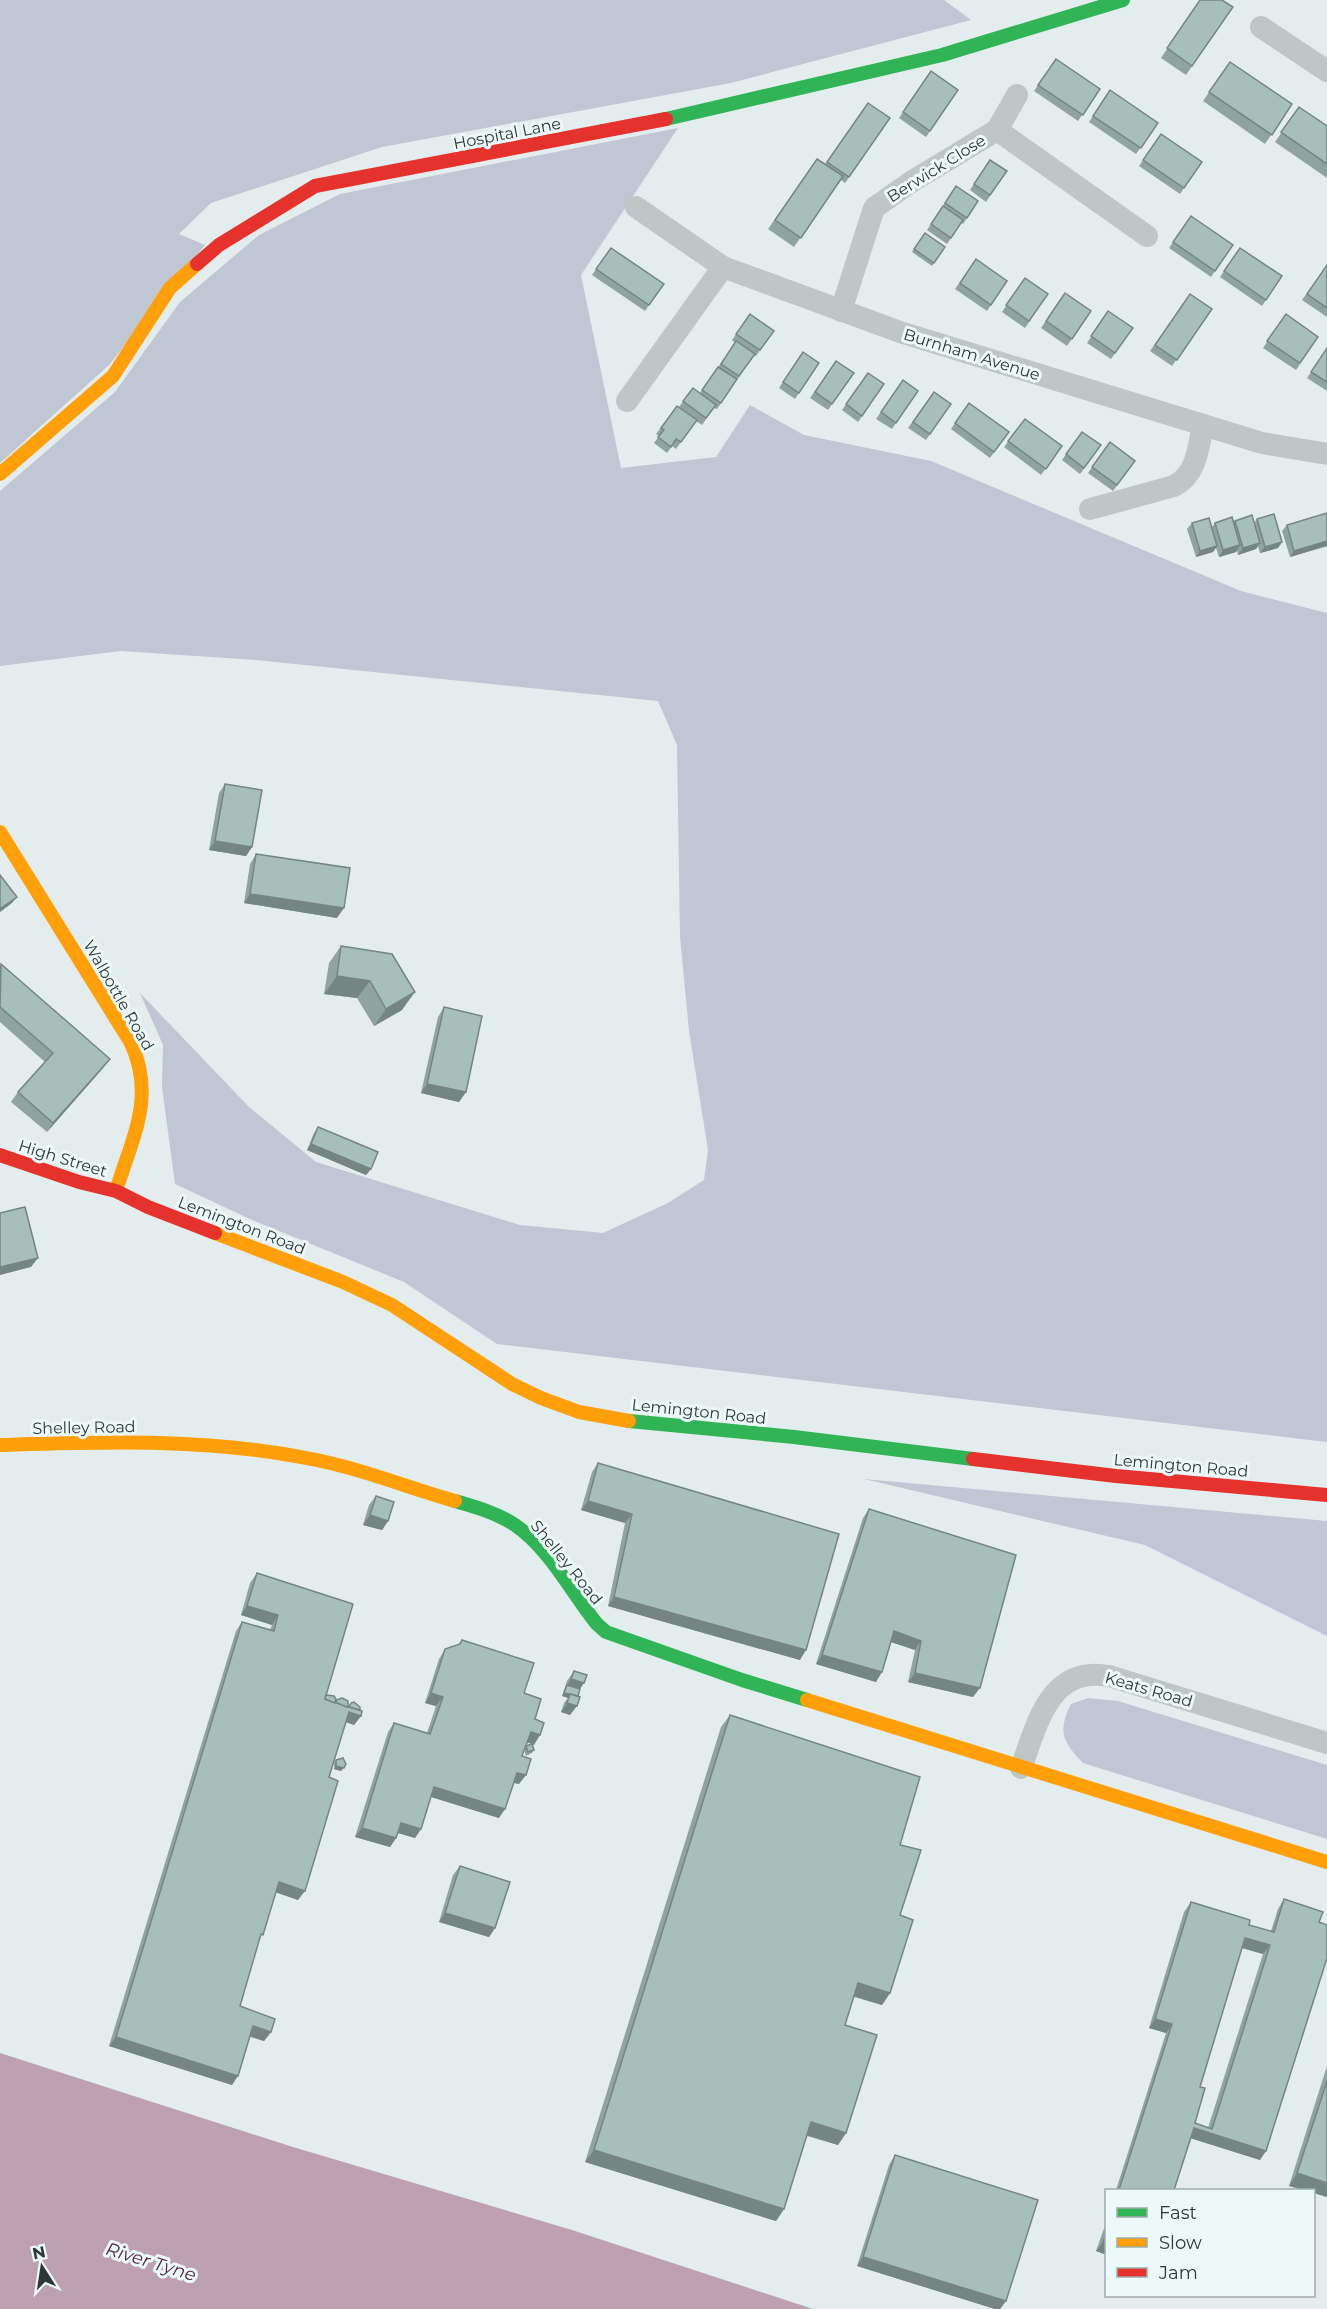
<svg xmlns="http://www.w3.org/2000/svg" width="1327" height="2309" font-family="Montserrat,sans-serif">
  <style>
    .green { fill: #bfc6d4 }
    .water { fill: #bea1b1 }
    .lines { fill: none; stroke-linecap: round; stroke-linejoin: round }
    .street { stroke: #bcc7c6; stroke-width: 22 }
    .fast { stroke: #30b455; stroke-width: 14 }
    .slow { stroke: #ff9f0a; stroke-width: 14 }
    .jam { stroke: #e5322d; stroke-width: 14 }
    .wall { fill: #90a49f; fill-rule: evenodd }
    .shaded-wall { fill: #758682 }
    .building { fill: #a7bfb9; stroke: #758682; stroke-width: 1.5; fill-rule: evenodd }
    .labels { text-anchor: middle; stroke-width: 6; stroke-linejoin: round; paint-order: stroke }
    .street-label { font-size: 16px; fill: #2b3835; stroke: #ecf9f9 }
    .water-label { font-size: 18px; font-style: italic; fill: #57233c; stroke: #ecf9f9 }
  </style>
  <rect width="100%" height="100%" fill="#e4eded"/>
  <g class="green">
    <path d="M0,0H944L971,20L731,83L382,147L211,203L179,234L205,245L109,365L0,463Z"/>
    <path d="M678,128L581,275L621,468L716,457L750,405L804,435L931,461L1241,591L1327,613V1442L497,1344L404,1282L250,1219L175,1184L162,1087L163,1045L140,993L249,1107L316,1162L520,1225L603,1233L668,1203L704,1180L708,1150L689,1031L680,936L677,745L658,701L256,660L121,651L0,666V491L115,392L180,302L259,235L340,194Z"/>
    <path d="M864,1479L1327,1521V1636L1145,1545Z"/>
    <path d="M1088,1698L1118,1701L1327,1765V1839L1083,1763C1063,1742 1057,1732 1071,1704Z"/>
  </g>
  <path class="water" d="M0,2053L293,2147L572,2230L813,2309H0Z"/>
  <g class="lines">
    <g class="street">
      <path d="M1261,27L1327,71"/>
      <path d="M997,130L1017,95"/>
      <path d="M636,207L723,267L900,332L1262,443L1327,454"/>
      <path d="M841,311L874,208L911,182L997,130L1147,236"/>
      <path d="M627,401L723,267"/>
      <path d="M1090,509L1174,486C1197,474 1198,449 1203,425"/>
      <path d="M1021,1768C1037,1725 1049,1665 1109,1676L1327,1743"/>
    </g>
    <g class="fast">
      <path d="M666,119L942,55L1123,0"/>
      <path d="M629,1421L794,1437L973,1459"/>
      <path d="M455,1501C476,1507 497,1513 515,1525C550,1549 571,1592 597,1624L606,1632L742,1680L807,1700"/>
    </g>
    <g class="slow">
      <path d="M0,474L113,376L170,288L197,264"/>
      <path d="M0,832L131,1043C156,1098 132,1138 116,1191"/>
      <path d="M215,1233L343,1282L392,1305L512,1384L541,1398L579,1412L629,1421"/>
      <path d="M0,1445C102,1442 205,1438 306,1458C357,1467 406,1487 455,1501"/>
      <path d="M807,1700L1327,1862"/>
    </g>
    <g class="jam">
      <path d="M197,264L219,245L315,186L666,119"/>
      <path d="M0,1155L79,1182L116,1191L148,1207L215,1233"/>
      <path d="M973,1459L1116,1476L1327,1495"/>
    </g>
  </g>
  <g class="wall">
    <path d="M1200,0L1233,7L1186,75L1161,58Z"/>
    <path d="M1056,59L1100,89L1078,121L1034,91Z"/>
    <path d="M1230,62L1292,104L1265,144L1203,101Z"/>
    <path d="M931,71L958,90L926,137L899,118Z"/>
    <path d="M1110,90L1158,123L1136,154L1089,122Z"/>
    <path d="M868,103L890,118L845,183L841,180L794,247L768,229L817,159L825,164Z"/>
    <path d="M1299,107L1327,126V178L1275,142Z"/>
    <path d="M1161,134L1202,162L1180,194L1139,166Z"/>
    <path d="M990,160L1007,171L986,202L970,190Z"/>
    <path d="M956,186L978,201L963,224L961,223L947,244L927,230Z"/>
    <path d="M1191,216L1233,245L1211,277L1169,248Z"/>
    <path d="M925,233L945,247L932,266L912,252Z"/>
    <path d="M611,248L664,284L645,311L592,275Z"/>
    <path d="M1240,248L1282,276L1262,306L1220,277Z"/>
    <path d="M976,259L1007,281L987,311L955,289Z"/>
    <path d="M1327,265V317L1302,300Z"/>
    <path d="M1025,278L1048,294L1025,328L1002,312Z"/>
    <path d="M1065,293L1091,311L1067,346L1041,328Z"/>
    <path d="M1190,294L1212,309L1172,366L1150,351Z"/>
    <path d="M1108,311L1133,328L1111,359L1087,343Z"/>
    <path d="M750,314L774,331L756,356L754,355L717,409L714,408L702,425L696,421L676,449L672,446L667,453L654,443L659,436L656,434L677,406L679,407L693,388L700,393L735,343L732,340Z"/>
    <path d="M1286,314L1318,337L1296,370L1263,348Z"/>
    <path d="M1327,348V391L1307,378Z"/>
    <path d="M803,352L819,363L795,399L779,388Z"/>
    <path d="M836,361L854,373L828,410L810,398Z"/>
    <path d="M868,373L884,384L858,422L842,410Z"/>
    <path d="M903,380L918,391L892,429L876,419Z"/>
    <path d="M934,392L951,404L926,440L908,428Z"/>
    <path d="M969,403L1009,432L990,458L951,429Z"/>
    <path d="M1025,419L1062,446L1041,475L1004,447Z"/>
    <path d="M1082,432L1101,445L1080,474L1062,460Z"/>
    <path d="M1110,442L1135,461L1113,491L1088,473Z"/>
    <path d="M1327,513V546L1290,557L1282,531L1287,525Z"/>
    <path d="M1257,519L1282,542L1278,548L1260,553L1258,546L1256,549L1238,555L1237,550L1236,552L1219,557L1216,548L1213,552L1196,557L1187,529L1192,523L1212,527L1215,523L1233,522L1235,521L1254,523Z"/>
    <path d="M225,784L252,847L246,856L209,850L219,793Z"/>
    <path d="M256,854L337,918L244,903L250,864Z"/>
    <path d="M341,946L402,1010L374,1026L357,998L324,994L329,963Z"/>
    <path d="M0,965L103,1068L47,1132L11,1102L18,1092L45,1062L0,1022Z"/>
    <path d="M444,1007L466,1092L459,1102L421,1093L438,1017Z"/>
    <path d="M318,1127L371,1169L366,1175L307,1150L314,1133Z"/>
    <path d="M598,1463L800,1660L608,1606L625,1523L581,1510L592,1472Z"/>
    <path d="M376,1496L388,1521L382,1530L363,1525L369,1505Z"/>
    <path d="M869,1509L973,1697L908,1682L915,1650L891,1642L876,1682L816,1664L863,1518Z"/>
    <path d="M257,1573L325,1696L335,1703L339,1699L348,1707L360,1710L361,1716L354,1725L346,1722L329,1777L298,1900L276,1892L259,1940L240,2006L271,2032L264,2041L250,2037L232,2085L109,2046L236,1631L242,1622L270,1630L272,1625L241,1615L250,1583Z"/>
    <path d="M462,1640L524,1693L535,1719L534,1745L527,1742L525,1748L526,1746L534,1750L532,1753L526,1756L524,1750L522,1756L519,1784L514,1783L499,1818L431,1797L421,1829L415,1838L398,1833L396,1838L390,1847L355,1837L388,1732L394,1723L427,1733L436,1706L425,1703L439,1659L445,1649L458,1645Z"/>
    <path d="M574,1671L580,1689L570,1715L561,1712L564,1703L568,1698L562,1696L567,1681Z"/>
    <path d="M730,1715L900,1845V1915L890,1993L882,2005L854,1997L845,2025L846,2133L838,2145L807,2136L784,2209L776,2221L585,2162L721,1727Z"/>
    <path d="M336,1760L341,1771L334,1769V1763Z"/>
    <path d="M460,1866L495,1928L489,1937L439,1922L453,1875Z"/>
    <path d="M1284,1899L1319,1922L1260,2160L1190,2138L1174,2190H1116L1166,2033L1149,2028L1184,1912L1191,1902L1249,1925L1271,1931L1278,1909ZM1242,1948L1263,1954L1208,2128L1195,2123L1200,2087Z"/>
    <path d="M1327,2066V2197L1289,2186Z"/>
    <path d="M895,2155L1006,2301L1000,2309H995L857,2266L889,2165Z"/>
    <path d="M1107,2220V2255L1096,2251Z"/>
  </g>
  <g class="shaded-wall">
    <path d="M1327,541V546L1290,557L1294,551Z"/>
    <path d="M1282,542L1278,548L1260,553L1265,547Z"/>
    <path d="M1260,543L1256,549L1238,555L1243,548Z"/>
    <path d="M1240,545L1236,552L1219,557L1223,550Z"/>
    <path d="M1217,546L1213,552L1196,557L1200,551Z"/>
    <path d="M215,841L252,847L246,856L209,850Z"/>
    <path d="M250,894L344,908L337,918L244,903Z"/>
    <path d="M17,897L12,903L0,912V909Z"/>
    <path d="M337,976L370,981L357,998L324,994Z"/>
    <path d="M415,992L402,1010L374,1026L386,1009Z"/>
    <path d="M110,1059L103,1068L47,1132L53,1123Z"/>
    <path d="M427,1084L466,1092L459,1102L421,1093Z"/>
    <path d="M311,1144L371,1169L366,1175L307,1150Z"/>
    <path d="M38,1258L31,1267L0,1275V1267Z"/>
    <path d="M588,1501L632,1514L625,1523L581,1510Z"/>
    <path d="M370,1515L388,1521L382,1530L363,1525Z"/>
    <path d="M614,1597L806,1650L800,1660L608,1606Z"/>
    <path d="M247,1606L278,1615L272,1625L241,1615Z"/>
    <path d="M894,1631L921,1641L915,1650L888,1641Z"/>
    <path d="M822,1655L882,1672L876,1682L816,1664Z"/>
    <path d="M915,1673L980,1688L973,1697L908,1682Z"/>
    <path d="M571,1679L584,1683L578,1692L567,1685Z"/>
    <path d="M431,1693L443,1697L436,1706L425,1703Z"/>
    <path d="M564,1693L570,1694L568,1698L562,1696Z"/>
    <path d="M567,1703L577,1706L570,1715L561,1712Z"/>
    <path d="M349,1712L361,1716L354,1725L343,1721Z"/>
    <path d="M531,1732L540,1735L534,1745L524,1741Z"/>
    <path d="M336,1766L344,1768L341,1771L334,1769Z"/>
    <path d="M517,1773L526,1775L519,1784L511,1782Z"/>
    <path d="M434,1787L505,1809L499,1818L428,1796Z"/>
    <path d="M401,1823L421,1829L415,1838L395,1832Z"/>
    <path d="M362,1828L396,1838L390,1847L355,1837Z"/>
    <path d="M279,1882L305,1891L298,1900L272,1891Z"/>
    <path d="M445,1913L495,1928L489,1937L439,1922Z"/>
    <path d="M1245,1938L1270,1945L1263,1954L1239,1947Z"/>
    <path d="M858,1983L890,1993L882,2005L850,1995Z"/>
    <path d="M1155,2019L1172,2024L1166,2033L1149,2028Z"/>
    <path d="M253,2026L271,2032L264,2041L247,2035Z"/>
    <path d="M116,2037L238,2076L232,2085L109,2046Z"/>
    <path d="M811,2122L846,2133L838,2145L803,2134Z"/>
    <path d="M1194,2128L1266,2151L1260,2160L1187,2137Z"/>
    <path d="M594,2150L784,2209L776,2221L585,2162Z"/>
    <path d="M1297,2173L1327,2183V2197L1314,2193V2190H1305L1289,2186Z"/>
    <path d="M1103,2242L1107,2243V2255L1096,2251Z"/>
    <path d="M863,2257L1006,2301L1000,2309H995L857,2266Z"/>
  </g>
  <g class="building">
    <path d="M1200,0H1222L1233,7L1192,66L1167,48Z"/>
    <path d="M1056,59L1100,89L1083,115L1038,85Z"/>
    <path d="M1230,62L1292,104L1272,135L1209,92Z"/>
    <path d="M931,71L958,90L930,131L903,112Z"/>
    <path d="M1110,90L1158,123L1141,148L1093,116Z"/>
    <path d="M868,103L890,118L849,177L827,162Z"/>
    <path d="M1299,107L1327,126V164L1281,132Z"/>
    <path d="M1161,134L1202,162L1184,188L1143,160Z"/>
    <path d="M817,159L843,176L801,238L775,220Z"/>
    <path d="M990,160L1007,171L990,195L974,184Z"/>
    <path d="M956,186L978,201L967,218L945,203Z"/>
    <path d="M943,206L963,220L951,238L931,224Z"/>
    <path d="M1191,216L1233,245L1215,271L1173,242Z"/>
    <path d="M925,233L945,247L934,263L914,249Z"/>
    <path d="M611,248L664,284L649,305L596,269Z"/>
    <path d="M1240,248L1282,276L1266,300L1224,271Z"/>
    <path d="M976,259L1007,281L991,305L960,283Z"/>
    <path d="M1327,265V308L1307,294Z"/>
    <path d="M1025,278L1048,294L1029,321L1006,305Z"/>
    <path d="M1065,293L1091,311L1072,339L1046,321Z"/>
    <path d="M1190,294L1212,309L1177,360L1155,345Z"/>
    <path d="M1108,311L1133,328L1115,353L1091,336Z"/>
    <path d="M750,314L774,331L760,350L736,334Z"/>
    <path d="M1286,314L1318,337L1300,363L1267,341Z"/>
    <path d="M736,341L755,354L739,376L721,364Z"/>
    <path d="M1327,348V382L1311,372Z"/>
    <path d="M803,352L819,363L799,393L783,382Z"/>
    <path d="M836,361L854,373L832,404L815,392Z"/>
    <path d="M718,367L737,379L721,403L702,390Z"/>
    <path d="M868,373L884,384L862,416L846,404Z"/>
    <path d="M903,380L918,391L896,423L881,412Z"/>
    <path d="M693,388L716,405L706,418L683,401Z"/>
    <path d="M934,392L951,404L930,434L913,422Z"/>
    <path d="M969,403L1009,432L994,452L955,423Z"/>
    <path d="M677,406L697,420L681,442L676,439L671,447L658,437L664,430L661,428Z"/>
    <path d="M1025,419L1062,446L1046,469L1008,441Z"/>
    <path d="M1082,432L1101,445L1084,468L1066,454Z"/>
    <path d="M1110,442L1135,461L1117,485L1092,467Z"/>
    <path d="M1327,513V541L1294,551L1287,525Z"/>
    <path d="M1274,514L1282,542L1265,547L1257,519Z"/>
    <path d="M1252,515L1260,543L1243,548L1235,521Z"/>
    <path d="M1232,517L1240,545L1223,550L1215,523Z"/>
    <path d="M1209,518L1217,546L1200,551L1192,523Z"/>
    <path d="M225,784L262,790L252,847L215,841Z"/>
    <path d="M256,854L350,868L344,908L250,894Z"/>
    <path d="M0,875L17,897L0,909Z"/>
    <path d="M341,946L392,954L415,992L386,1009L370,981L337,976Z"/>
    <path d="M1,964L110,1059L53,1123L18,1092L53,1053L0,1007Z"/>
    <path d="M444,1007L482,1016L466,1092L427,1084Z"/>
    <path d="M318,1127L378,1152L371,1169L311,1144Z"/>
    <path d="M25,1207L38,1258L0,1267V1213Z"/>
    <path d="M598,1463L839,1534L806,1650L614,1597L632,1514L588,1501Z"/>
    <path d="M376,1496L394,1502L388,1521L370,1515Z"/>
    <path d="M869,1509L1016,1555L980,1688L915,1673L921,1641L894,1631L882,1672L822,1655Z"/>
    <path d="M257,1573L353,1604L325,1699L362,1711L361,1716L349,1712L329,1777L338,1781L305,1891L279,1882L263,1935L261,1934L240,2006L275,2019L271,2032L253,2026L238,2076L116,2037L242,1622L274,1631L278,1615L247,1606Z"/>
    <path d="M462,1640L534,1663L524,1693L541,1699L535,1719L544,1723L540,1735L531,1732L522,1756L531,1759L526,1775L517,1773L505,1809L434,1787L421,1829L401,1823L396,1838L362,1828L394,1723L430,1734L443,1697L431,1693L445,1649L460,1644Z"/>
    <path d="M574,1671L587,1675L584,1683L571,1679Z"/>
    <path d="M567,1685L580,1689L578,1696L564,1693Z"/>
    <path d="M570,1694L580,1697L577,1706L567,1703Z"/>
    <path d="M326,1695L334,1696L336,1699L335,1703L325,1699Z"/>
    <path d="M342,1698L348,1701V1706L347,1707L337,1703L336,1701L339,1699Z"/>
    <path d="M354,1702L360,1707V1710L349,1707L351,1703Z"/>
    <path d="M730,1715L920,1777L900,1845L921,1850L900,1915L913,1920L890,1993L858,1983L845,2025L877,2035L846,2133L811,2122L784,2209L594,2150Z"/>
    <path d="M532,1744L534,1750L528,1752L526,1746Z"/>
    <path d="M343,1758L346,1764L344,1768L336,1766V1760Z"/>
    <path d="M460,1866L510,1882L495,1928L445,1913Z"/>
    <path d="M1284,1899L1323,1912L1319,1922L1327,1925V1958L1266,2151L1194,2128L1174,2190H1119L1172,2024L1155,2019L1191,1902L1250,1920L1249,1925L1274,1932ZM1245,1938L1270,1945L1212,2129L1195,2123L1205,2088L1200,2087Z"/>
    <path d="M1327,2081V2183L1297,2173Z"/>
    <path d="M895,2155L1038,2200L1006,2301L863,2257Z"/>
    <path d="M1107,2231V2243L1103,2242Z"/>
  </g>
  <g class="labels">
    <g class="street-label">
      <text transform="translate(507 133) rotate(-11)" y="6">Hospital Lane</text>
      <text transform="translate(936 168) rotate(-32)" y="6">Berwick Close</text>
      <text transform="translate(972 354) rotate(17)" y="6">Burnham Avenue</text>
      <text transform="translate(119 995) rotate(60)" y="6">Walbottle Road</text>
      <text transform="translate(63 1158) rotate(17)" y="6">High Street</text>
      <text transform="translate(242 1225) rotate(21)" y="6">Lemington Road</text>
      <text transform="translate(699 1411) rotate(6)" y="6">Lemington Road</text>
      <text transform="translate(84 1427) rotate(-1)" y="6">Shelley Road</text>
      <text transform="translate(1181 1465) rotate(5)" y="6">Lemington Road</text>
      <text transform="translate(567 1562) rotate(51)" y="6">Shelley Road</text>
      <text transform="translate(1149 1689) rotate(16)" y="6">Keats Road</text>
    </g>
    <g class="water-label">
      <text transform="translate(151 2262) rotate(17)" y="6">River Tyne</text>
    </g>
  </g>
  <rect x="1105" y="2189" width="210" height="108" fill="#ecf9f9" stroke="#9facab" stroke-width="1.5"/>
  <rect x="1117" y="2208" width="30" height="9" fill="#30b455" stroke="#9facab" stroke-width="1.5"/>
  <text x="1159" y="2219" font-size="18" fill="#2b3835">Fast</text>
  <rect x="1117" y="2238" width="30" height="9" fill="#ff9f0a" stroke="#9facab" stroke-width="1.5"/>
  <text x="1159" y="2249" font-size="18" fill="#2b3835">Slow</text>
  <rect x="1117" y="2268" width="30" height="9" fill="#e5322d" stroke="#9facab" stroke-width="1.5"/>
  <text x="1159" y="2279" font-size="18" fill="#2b3835">Jam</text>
  <g transform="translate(42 2267) rotate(348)" stroke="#ecf9f9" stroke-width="4.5" paint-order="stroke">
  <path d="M0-4.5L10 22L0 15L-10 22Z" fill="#2b3835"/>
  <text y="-9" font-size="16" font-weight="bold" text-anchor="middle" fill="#2b3835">N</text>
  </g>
</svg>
